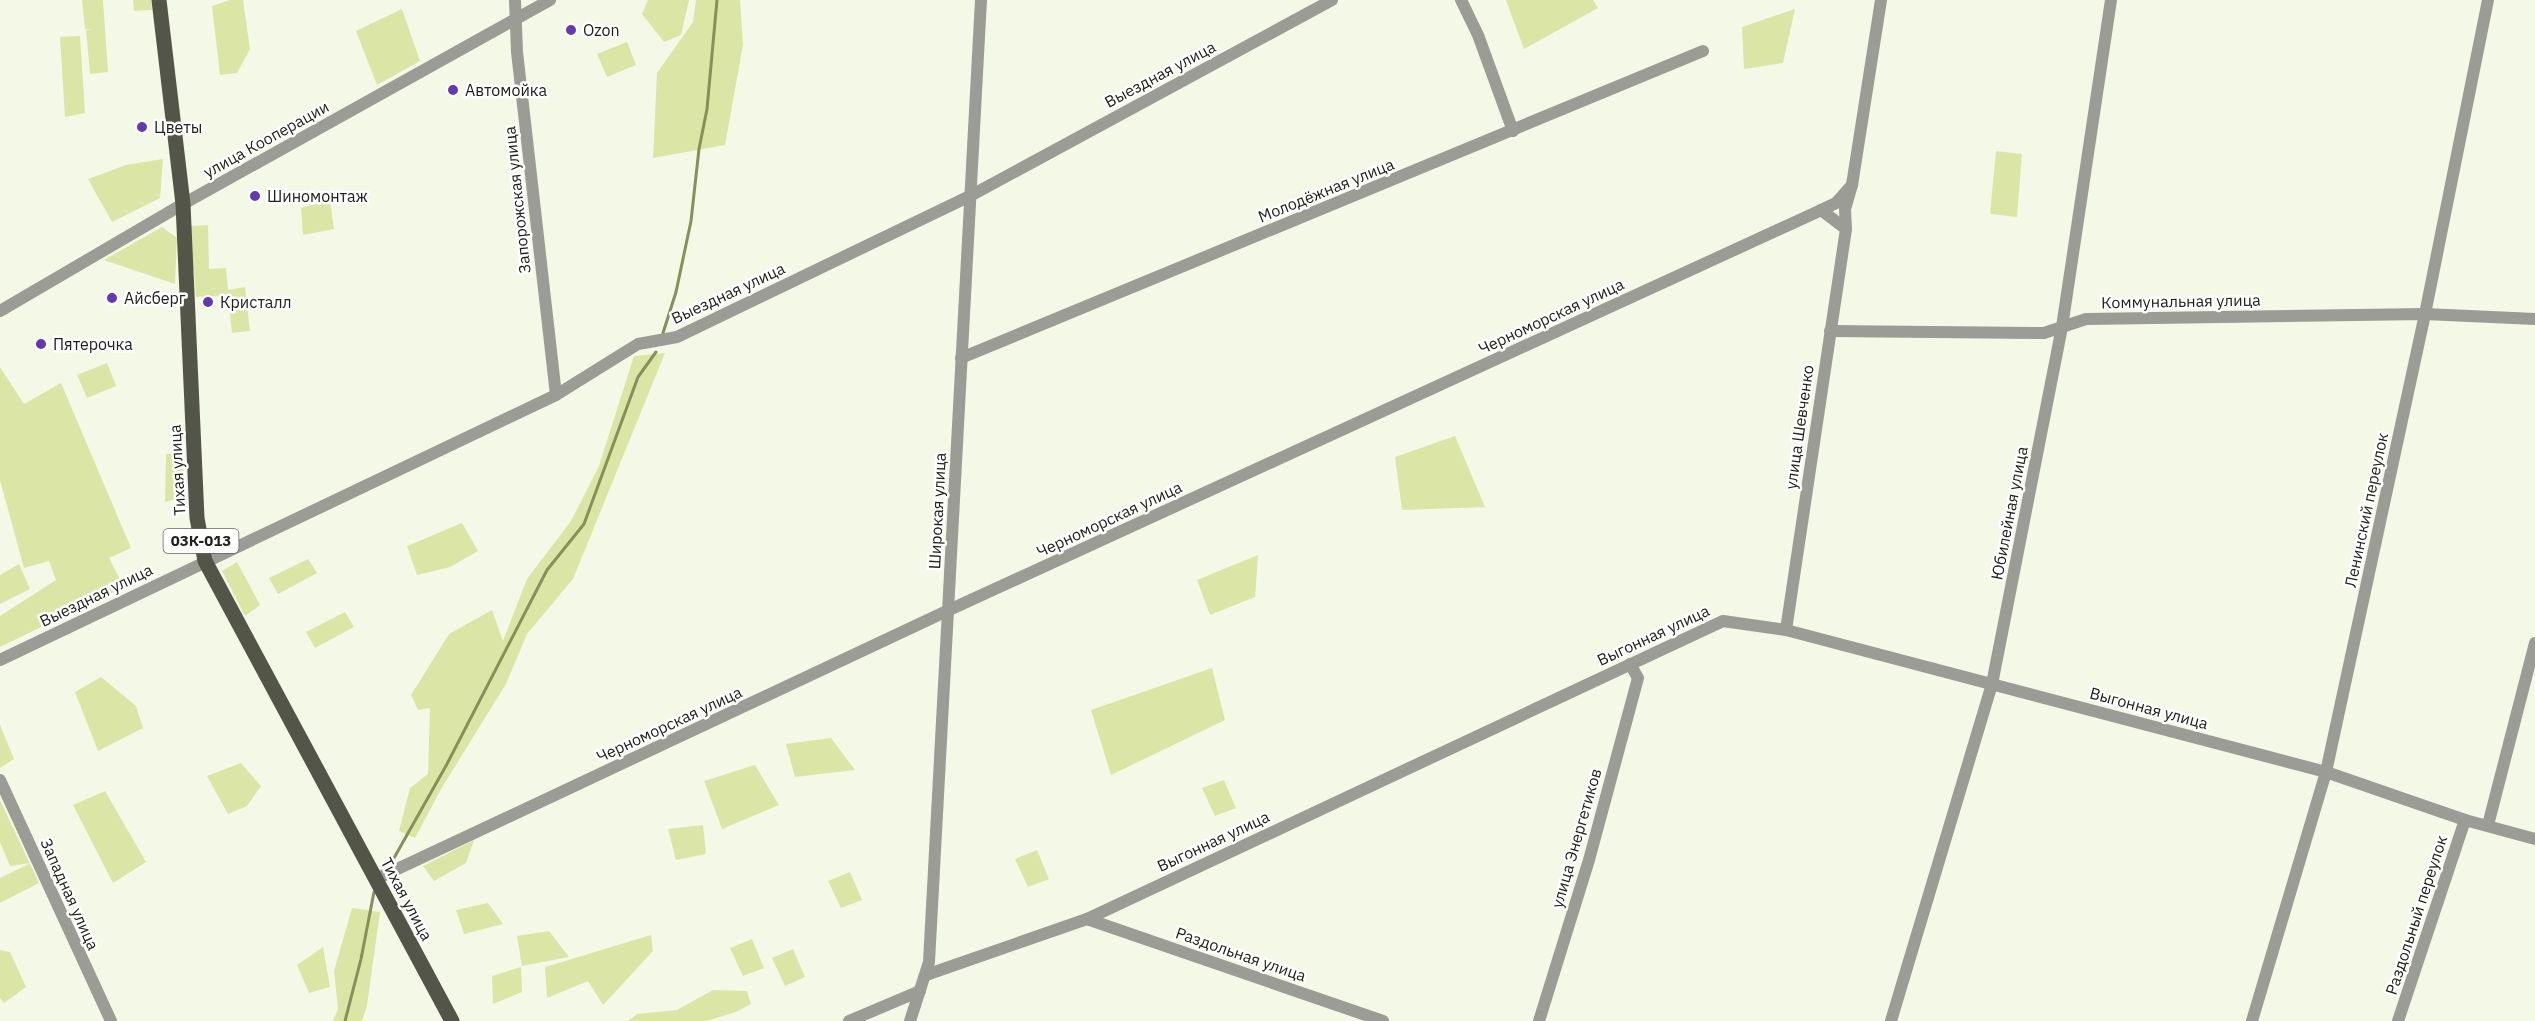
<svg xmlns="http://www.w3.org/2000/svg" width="2535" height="1021" font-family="'IBM Plex Sans',sans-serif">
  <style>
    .green { fill: #dbe6a6 }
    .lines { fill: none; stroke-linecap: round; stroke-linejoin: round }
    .stream { stroke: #87905b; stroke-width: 3 }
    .street { stroke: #9b9c95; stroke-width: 12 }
    .primary { stroke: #525548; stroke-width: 15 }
    .poi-dot { fill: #6638b0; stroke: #fff; stroke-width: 2 }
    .labels { text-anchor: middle; stroke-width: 5; stroke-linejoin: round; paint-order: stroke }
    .shield { fill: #fff; stroke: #646460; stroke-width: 1.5 }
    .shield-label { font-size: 15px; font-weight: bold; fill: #21221c }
    .poi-label { font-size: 16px; fill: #21221c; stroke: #fff; text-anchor: start }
    .street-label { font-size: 16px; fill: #21221c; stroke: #fff }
  </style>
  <rect width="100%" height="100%" fill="#f4f8e6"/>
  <g class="green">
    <path d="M82,0H103L108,72L90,74L86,30L93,29H85Z"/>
    <path d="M133,0H151L152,10L134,11Z"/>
    <path d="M230,0H243L250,49L237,73L220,75L212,6Z"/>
    <path d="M648,0H689L681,35L664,42L642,14Z"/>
    <path d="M696,0H740L743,45L725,145L653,158L657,73L693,22Z"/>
    <path d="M1506,0H1593L1598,8L1524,49Z"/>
    <path d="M402,9L420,61L377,85L356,31Z"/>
    <path d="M1795,9L1783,63L1744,69L1742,27Z"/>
    <path d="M80,36L85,113L65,117L60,37Z"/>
    <path d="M627,42L636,65L607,77L597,54Z"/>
    <path d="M1996,151L2022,154L2017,217L1990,214Z"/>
    <path d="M163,159L160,198L112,222L88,179L126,165Z"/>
    <path d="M330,200L334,229L303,235L301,208Z"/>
    <path d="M208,225L209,269L226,268L228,290L245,287L250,331L232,333L228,295L196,297L194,270L191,269V226Z"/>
    <path d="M162,227L177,238L175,284L104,260Z"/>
    <path d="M665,353L573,579L527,634L506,684L441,789L415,838L399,831L410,788L428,774L430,708L418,710L411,695L449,634L492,610L503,641L527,579L571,521L599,466L634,356Z"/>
    <path d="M107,363L116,386L87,398L77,375Z"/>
    <path d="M0,367L24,404L61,383L131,548L109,558L124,587L0,647V616L56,580L49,561L24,568L0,480Z"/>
    <path d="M1455,436L1485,507L1402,510L1395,457Z"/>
    <path d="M183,453L184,497L165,502L166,454Z"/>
    <path d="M462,523L478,551L450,567L417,575L407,546Z"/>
    <path d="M1258,555L1255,597L1210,615L1197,580Z"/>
    <path d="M308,559L317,573L278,594L269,578Z"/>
    <path d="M237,562L260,605L245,616L222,571Z"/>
    <path d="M19,564L30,589L0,604V575Z"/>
    <path d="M345,612L354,627L315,648L306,632Z"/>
    <path d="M1212,668L1225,720L1111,775L1091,710Z"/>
    <path d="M101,677L136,706L143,728L98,751L75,692Z"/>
    <path d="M0,725L14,759L0,768Z"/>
    <path d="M831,738L855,770L795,777L786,744Z"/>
    <path d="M241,763L261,786L247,806L228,814L207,776Z"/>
    <path d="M755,765L779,805L722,829L704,781Z"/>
    <path d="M1224,780L1236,808L1215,816L1202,788Z"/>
    <path d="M105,791L146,862L113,883L73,805Z"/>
    <path d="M0,800L39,883L0,903V878L31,863L10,866L0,842Z"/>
    <path d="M703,825L706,854L676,860L668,829Z"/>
    <path d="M474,840L466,863L434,881L423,866Z"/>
    <path d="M1037,850L1049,879L1028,887L1015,859Z"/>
    <path d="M850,872L862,900L841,908L828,881Z"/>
    <path d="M488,903L503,924L464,934L456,910Z"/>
    <path d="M352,908L380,912L367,1005L362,1021H333L338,1009L334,971Z"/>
    <path d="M549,931L569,957L522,966L517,936Z"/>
    <path d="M651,935L653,951L603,1005L588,981L547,998L545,967Z"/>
    <path d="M752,939L764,968L743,976L730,948Z"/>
    <path d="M323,947L330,987L309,993L297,965Z"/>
    <path d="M793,949L805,977L785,986L772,958Z"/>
    <path d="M0,950L10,952L26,987L4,1003L0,998Z"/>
    <path d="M521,967L522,992L493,1004L492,976Z"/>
    <path d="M713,990L747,991L751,1004L736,1012L706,1021H628L637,1014L677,1010Z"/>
  </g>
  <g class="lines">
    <g class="stream">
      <path d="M663,333L676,292L691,221L699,149L707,109L717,0"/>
      <path d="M394,858L447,764L547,570L584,524L638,377L656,352"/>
      <path d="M345,1021L361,959L374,892"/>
    </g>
    <g class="street">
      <path d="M515,0L517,52L556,395"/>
      <path d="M1461,0L1478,35L1513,131"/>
      <path d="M1846,229L1845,209L1852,185L1881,0"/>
      <path d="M0,311L183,204L550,0"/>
      <path d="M1830,331L2044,333L2086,319L2425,314L2535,319"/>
      <path d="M961,358L1703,51"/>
      <path d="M1786,630L1846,229L1821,210"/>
      <path d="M0,660L556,395L638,344L677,337L970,196L1332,0"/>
      <path d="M0,780L111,1021"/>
      <path d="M2488,825L2535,643"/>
      <path d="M376,879L949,610L1817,212L1836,203L1852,185"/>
      <path d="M1087,919L1383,1021"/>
      <path d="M926,975L1087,919L1723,621L1786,630L2326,772L2465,820L2535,839"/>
      <path d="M849,1021L920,991"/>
      <path d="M910,1021L929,962L981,0"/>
      <path d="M1539,1021L1589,860L1638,678L1630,664"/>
      <path d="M1891,1021L1992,684L2062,327L2111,0"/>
      <path d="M2252,1021L2326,772L2425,314L2488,0"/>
      <path d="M2398,1021L2465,820"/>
    </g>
    <path class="primary" d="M159,0L183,204L197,518L205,561L452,1021"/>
  </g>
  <g class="poi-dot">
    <circle cx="571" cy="30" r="6"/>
    <circle cx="453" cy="90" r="6"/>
    <circle cx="142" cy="127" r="6"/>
    <circle cx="255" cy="196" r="6"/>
    <circle cx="112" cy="298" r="6"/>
    <circle cx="208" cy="302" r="6"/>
    <circle cx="41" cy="344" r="6"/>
  </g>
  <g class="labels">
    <rect class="shield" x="163.5" y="529" width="75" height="24" rx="4.5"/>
    <g class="shield-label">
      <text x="201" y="546">03К-013</text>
    </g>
    <g class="poi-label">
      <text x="583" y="36">Ozon</text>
      <text x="465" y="96">Автомойка</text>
      <text x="154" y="133">Цветы</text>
      <text x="267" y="202">Шиномонтаж</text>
      <text x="124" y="304">Айсберг</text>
      <text x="220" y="308">Кристалл</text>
      <text x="53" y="350">Пятерочка</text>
    </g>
    <g class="street-label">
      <text transform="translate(1160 74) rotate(-28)" y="6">Выездная улица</text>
      <text transform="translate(266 139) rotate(-29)" y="6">улица Кооперации</text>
      <text transform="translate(1326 190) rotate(-22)" y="6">Молодёжная улица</text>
      <text transform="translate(517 200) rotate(-96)" y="6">Запорожская улица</text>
      <text transform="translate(728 293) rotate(-25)" y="6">Выездная улица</text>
      <text transform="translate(2181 301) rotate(-1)" y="6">Коммунальная улица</text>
      <text transform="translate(1551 316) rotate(-25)" y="6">Черноморская улица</text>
      <text transform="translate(1799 427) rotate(-82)" y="6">улица Шевченко</text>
      <text transform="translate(177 470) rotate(-93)" y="6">Тихая улица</text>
      <text transform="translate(2366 510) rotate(-78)" y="6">Ленинский переулок</text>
      <text transform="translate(937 511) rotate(-87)" y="6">Широкая улица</text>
      <text transform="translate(2009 513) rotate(-79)" y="6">Юбилейная улица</text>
      <text transform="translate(1109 519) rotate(-25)" y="6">Черноморская улица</text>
      <text transform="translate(96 595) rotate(-26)" y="6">Выездная улица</text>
      <text transform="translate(1653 635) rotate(-25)" y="6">Выгонная улица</text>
      <text transform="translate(2149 708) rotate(15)" y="6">Выгонная улица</text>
      <text transform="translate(669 724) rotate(-25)" y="6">Черноморская улица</text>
      <text transform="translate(1576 838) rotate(-74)" y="6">улица Энергетиков</text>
      <text transform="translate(1213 841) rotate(-25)" y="6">Выгонная улица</text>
      <text transform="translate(70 894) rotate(66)" y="6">Западная улица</text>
      <text transform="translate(407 899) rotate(62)" y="6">Тихая улица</text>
      <text transform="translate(2416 915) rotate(-72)" y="6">Раздольный переулок</text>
      <text transform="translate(1241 954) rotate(19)" y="6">Раздольная улица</text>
    </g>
  </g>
</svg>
